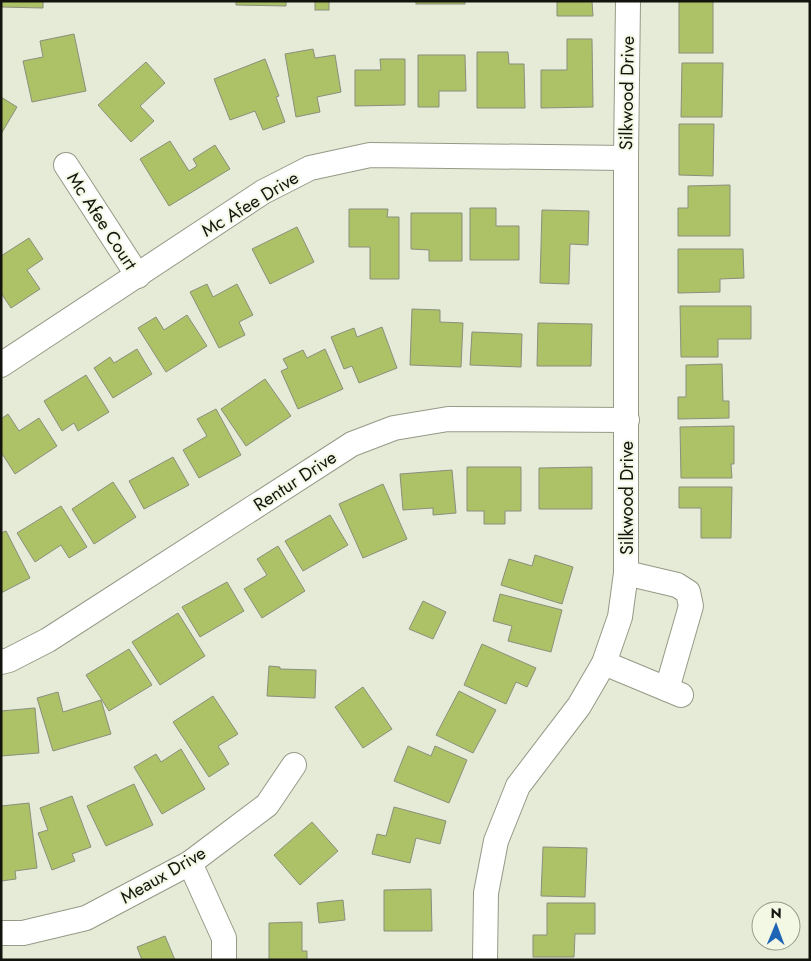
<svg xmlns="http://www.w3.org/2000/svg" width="811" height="961" font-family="Jost,sans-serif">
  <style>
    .building { fill: #adc167; stroke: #8a8f7c }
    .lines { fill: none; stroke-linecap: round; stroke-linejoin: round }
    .minor-casing { stroke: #959a87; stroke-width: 26 }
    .minor { stroke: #fff; stroke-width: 24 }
    .labels { text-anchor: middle; stroke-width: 4; stroke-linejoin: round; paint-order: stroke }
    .street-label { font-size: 18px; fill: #12140d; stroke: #f2f8e4 }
  </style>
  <rect width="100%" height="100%" fill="#e5ebd6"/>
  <g class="building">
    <path d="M1,1H43V8L1,7Z"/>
    <path d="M236,1H286V6L236,5Z"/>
    <rect x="315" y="1" width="14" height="9"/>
    <rect x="416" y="1" width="49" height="3"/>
    <path d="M557,1H592L593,16H557Z"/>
    <rect x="679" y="1" width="34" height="52"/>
    <path d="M74,34L86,91L32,102L23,61L43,57L40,41Z"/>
    <path d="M567,39H592L593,107L541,108V70H567Z"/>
    <path d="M313,49L315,58L335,55L341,92L317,97L320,112L296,117L285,54Z"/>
    <path d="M477,52H508L509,64H524L525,108H477Z"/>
    <path d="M418,55H465L466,91H439V107H418Z"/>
    <path d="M265,59L279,96L276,97L285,122L263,130L255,111L230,120L214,79Z"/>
    <path d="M380,59H405V105L355,106V70H381Z"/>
    <path d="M146,62L165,83L140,106L154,121L131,142L98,105Z"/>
    <path d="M682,63H723L722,117H681Z"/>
    <path d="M1,97L17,107L1,134Z"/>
    <path d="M679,124H714L713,176L679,175Z"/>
    <path d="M170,141L189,171L197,166L193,159L215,145L230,169L169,206L140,159Z"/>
    <path d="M730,185V236H678V208H688V186Z"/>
    <path d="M470,208H496V226H519V260H470Z"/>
    <path d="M349,209H388L387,217H399V279H370V247H349Z"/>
    <path d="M542,210L589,211L588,245L570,244L569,284L540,283Z"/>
    <path d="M411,213H462V261H429V250L411,249Z"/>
    <path d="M297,227L314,262L270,284L252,249Z"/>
    <path d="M29,238L43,259L27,270L40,289L11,308L1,293V256Z"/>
    <path d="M678,249H743L744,278L720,279V292L678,293Z"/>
    <path d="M207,284L213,297L237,284L253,315L239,322L245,335L219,348L190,292Z"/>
    <path d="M680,306H751V339H718V357H681Z"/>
    <path d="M412,309L440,310V322L463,323L461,367L410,365Z"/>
    <path d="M187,315L207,346L166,372L138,328L156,317L164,330Z"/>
    <path d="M538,323L592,324L591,366H537Z"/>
    <path d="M382,327L397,368L359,383L352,366L344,369L331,337L354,328L357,337Z"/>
    <path d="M472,332L522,334L521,367L470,365Z"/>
    <path d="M137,349L152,374L113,398L94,368L110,357L114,363Z"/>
    <path d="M325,349L343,389L298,409L281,371L288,368L283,359L303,350L307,358Z"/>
    <path d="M722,364L723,401H729V418L678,419V397H686V365Z"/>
    <path d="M86,375L109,412L78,431L74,423L62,431L44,401Z"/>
    <path d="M265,379L291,416L246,446L221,409Z"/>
    <path d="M216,409L241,455L199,478L183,450L207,436L197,419Z"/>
    <path d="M8,414L19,431L39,418L57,446L15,474L1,452V419Z"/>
    <path d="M734,426V464H731L732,478H681L680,427Z"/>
    <path d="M173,457L189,485L144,509L129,481Z"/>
    <path d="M467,467H521V511H505V524H484V511H467Z"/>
    <path d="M592,467V509H539V468Z"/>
    <path d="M452,470L456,513L433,515V508L403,510L400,474Z"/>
    <path d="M113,482L136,517L94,544L72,509Z"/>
    <path d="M383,484L407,539L363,558L339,504Z"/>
    <path d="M679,487H732L731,538H701V508H679Z"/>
    <path d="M61,506L87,547L69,558L61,545L35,562L17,533Z"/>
    <path d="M330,515L348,545L303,571L285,541Z"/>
    <path d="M6,531L30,578L1,593V533Z"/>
    <path d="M278,546L305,591L262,618L244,589L267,575L257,559Z"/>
    <path d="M535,555L573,567L562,604L501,585L509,559L532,566Z"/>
    <path d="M227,582L244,611L200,637L182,607Z"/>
    <path d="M500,594L562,610L551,652L508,641L512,626L493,621Z"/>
    <path d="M423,601L446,612L433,639L409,629Z"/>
    <path d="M178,613L205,656L160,685L132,642Z"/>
    <path d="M482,644L536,668L527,687L516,682L506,704L464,685Z"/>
    <path d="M129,649L152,685L109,711L86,675Z"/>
    <path d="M269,666L280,667V669L316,670L315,698L267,696Z"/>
    <path d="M363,687L392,729L363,748L335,707Z"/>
    <path d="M459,691L496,710L473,753L436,735Z"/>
    <path d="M58,692L63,712L101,700L111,734L53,751L37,698Z"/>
    <path d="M213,696L238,734L218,746L229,764L209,777L173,722Z"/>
    <path d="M35,708L39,753L1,756V711Z"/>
    <path d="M408,746L431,756L435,746L467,760L449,803L394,781Z"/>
    <path d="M181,749L205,789L162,814L134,767L156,754L161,762Z"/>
    <path d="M134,784L153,825L106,846L87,806Z"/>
    <path d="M72,796L91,847L72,854L75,861L52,870L38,833L48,830L40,808Z"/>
    <path d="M29,803L37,868L15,871L16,879L1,881V806Z"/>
    <path d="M394,807L446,821L440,844L416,838L410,863L372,854L377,834L386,836Z"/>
    <path d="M312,822L338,851L300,885L274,855Z"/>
    <path d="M543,847L587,848L585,897L541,896Z"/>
    <path d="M431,889L432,931H384V890Z"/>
    <path d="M343,900L345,920L319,923L317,903Z"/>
    <path d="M547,903H595V934H575L574,957H533V935H547Z"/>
    <path d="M302,922V951H307V960H269V923Z"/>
    <path d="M165,936L175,960H142L137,947Z"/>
  </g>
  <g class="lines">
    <defs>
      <g id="minor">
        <path d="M66,165L138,276"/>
        <path d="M1,365L263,192L310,168L370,155L626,158"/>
        <path d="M626,573L677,585L688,592L691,606L667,689"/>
        <path d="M1,662L9,660L48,640L352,444L394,428L448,419L627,420"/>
        <path d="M604,663L681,695"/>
        <path d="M190,863L224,938V960"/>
        <path d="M1,933H23L86,918L190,863L267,805L294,765"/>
        <path d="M485,960L486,893L496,841L518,786L579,706L604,663L620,617L626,573V158L628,1"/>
      </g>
    </defs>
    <use href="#minor" class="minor-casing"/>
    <use href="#minor" class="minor"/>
  </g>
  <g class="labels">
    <g class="street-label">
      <text transform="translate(627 93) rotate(-89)" y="6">Silkwood Drive</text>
      <text transform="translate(250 204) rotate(-31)" y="6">Mc Afee Drive</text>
      <text transform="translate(102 221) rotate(57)" y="6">Mc Afee Court</text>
      <text transform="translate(295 481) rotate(-33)" y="6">Rentur Drive</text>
      <text transform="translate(627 498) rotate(-90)" y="6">Silkwood Drive</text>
      <text transform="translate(163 875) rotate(-30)" y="6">Meaux Drive</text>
    </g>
  </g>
  <rect width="811" height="961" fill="none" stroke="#12140d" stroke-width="5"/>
  <g transform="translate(776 926) rotate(1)"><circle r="24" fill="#f2f8e4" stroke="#989d8e"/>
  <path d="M0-4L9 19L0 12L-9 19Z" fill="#1e66b5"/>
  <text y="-8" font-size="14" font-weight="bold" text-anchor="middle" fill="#12140d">N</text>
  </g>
</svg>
